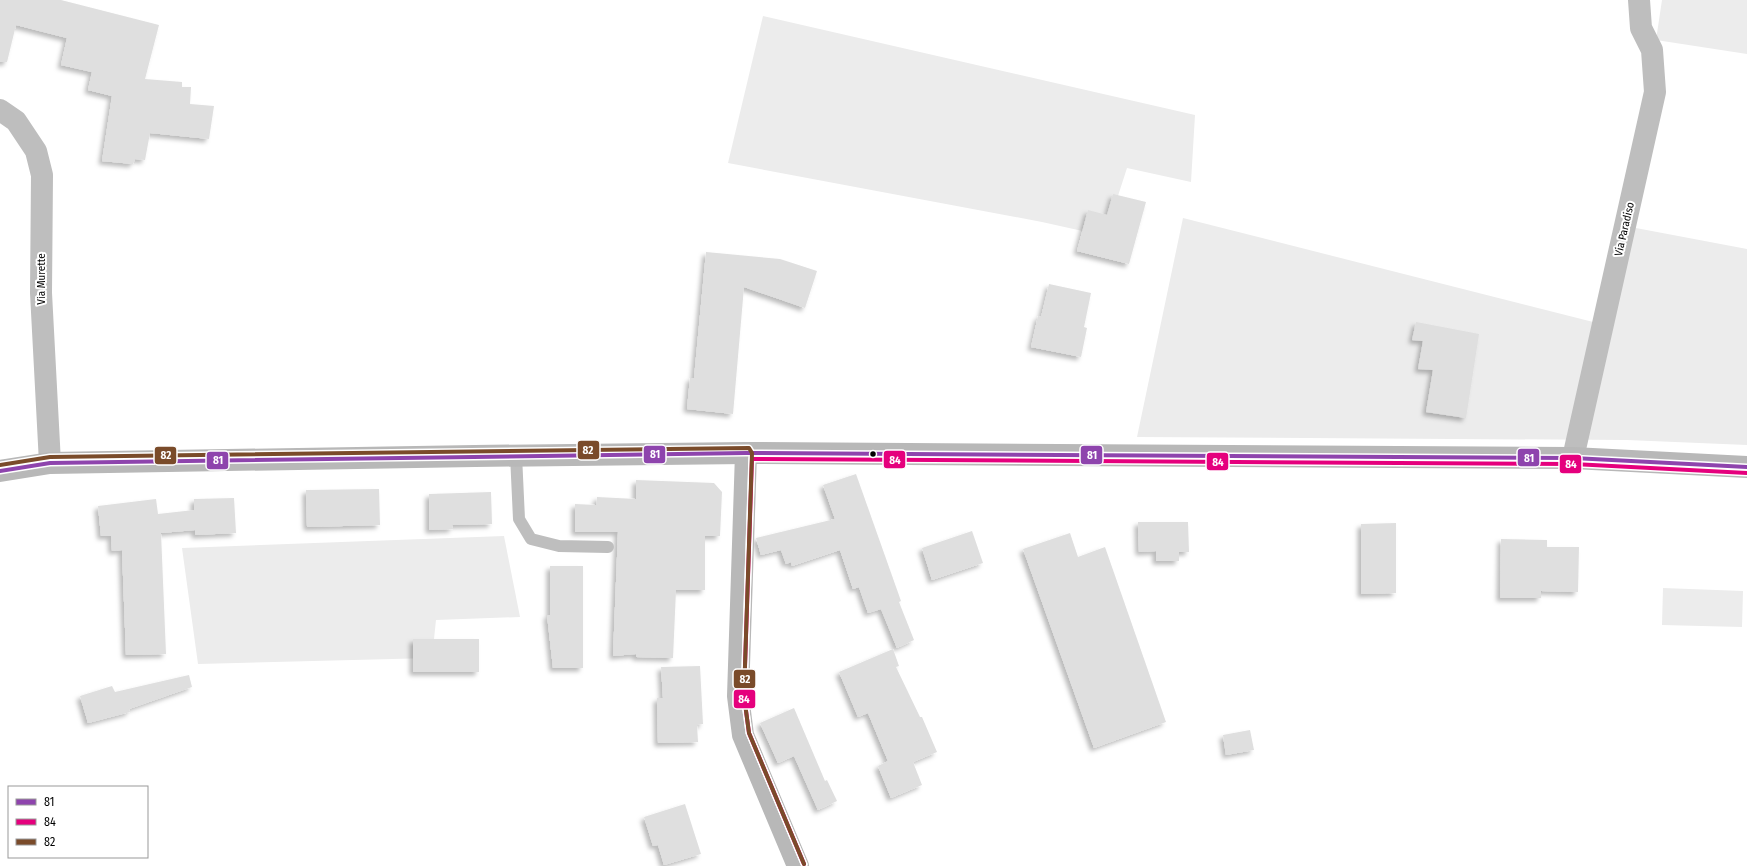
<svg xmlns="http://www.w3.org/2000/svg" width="1747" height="866" font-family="'Fira Sans Condensed',sans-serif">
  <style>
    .green { fill: #ececec }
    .building { fill: #dfdfdf; filter: url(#shadow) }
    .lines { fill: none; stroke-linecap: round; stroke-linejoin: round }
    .lane { stroke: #bebebe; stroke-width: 12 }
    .street { stroke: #bebebe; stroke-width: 22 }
    .secondary { stroke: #b8b8b8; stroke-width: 22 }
    .bus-1-casing { stroke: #fff; stroke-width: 7 }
    .bus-2-casing { stroke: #fff; stroke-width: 7 }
    .bus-3-casing { stroke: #fff; stroke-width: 7 }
    .bus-1 { stroke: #8e44ad; stroke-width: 4 }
    .bus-2 { stroke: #e5007d; stroke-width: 4 }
    .bus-3 { stroke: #7a4b2a; stroke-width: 4 }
    .bus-dot { fill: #000; stroke: #fff; stroke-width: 1.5 }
    .labels { text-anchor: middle; stroke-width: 4; stroke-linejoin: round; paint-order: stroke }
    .street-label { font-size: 11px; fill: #000; stroke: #fff }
    .line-badge { stroke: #fff; stroke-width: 1.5 }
    .badge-label { font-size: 11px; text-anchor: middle; font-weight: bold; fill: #fff }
  </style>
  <defs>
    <filter id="shadow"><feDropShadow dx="-3.5" dy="3.5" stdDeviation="2" flood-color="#0004"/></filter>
  </defs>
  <rect width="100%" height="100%" fill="#fff"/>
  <g class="green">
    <path d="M1662,0H1747V54L1656,40Z"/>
    <path d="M763,16L1195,115L1191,182L1127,168L1105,236L1042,222L728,163Z"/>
    <path d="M1183,218L1605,325L1620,225L1747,249V445L1627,440L1137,437Z"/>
    <path d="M504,536L520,617L436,620L432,658L198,664L182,548Z"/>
    <path d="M1663,588L1743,591L1742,627L1662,625Z"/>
  </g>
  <g class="building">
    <path d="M0,0H61L159,25L145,79L182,82V87H191L190,104L214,106L209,139L150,133L145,160L135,159L133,164L102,161L112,96L88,90L92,72L61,65L67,38L16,25L7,62H0Z"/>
    <path d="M1113,194L1146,202L1129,264L1077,251L1088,210L1107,215Z"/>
    <path d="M706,252L780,259L817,271L805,308L744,287L733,414L687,409L690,378H694Z"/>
    <path d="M1049,284L1091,293L1084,327L1087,328L1081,357L1031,347L1038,316L1041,317Z"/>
    <path d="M1416,322L1479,334L1466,418L1426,412L1433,370L1418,369L1423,341L1412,340Z"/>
    <path d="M856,474L901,601L899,602L914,640L897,648L881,609L868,613L859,587L853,589L840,550L792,566L791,562L786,564L781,550L761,555L756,538L835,519L823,485Z"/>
    <path d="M636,480L714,483L722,492L720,536H705V590H676L673,658L636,657V654L613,656L618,532H575V504L596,505L597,497L636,499Z"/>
    <path d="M379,489L380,525L307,527L306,490Z"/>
    <path d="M491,492L492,524L452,525L453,529L429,530V494Z"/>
    <path d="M234,498L236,533L195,535V530L161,533L166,654L126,655L122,550L112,551L111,536H101L98,506L156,499L158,514L194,510V499Z"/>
    <path d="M1138,522H1188L1189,552H1179V561H1156V551L1139,552Z"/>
    <path d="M1396,523V593L1361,594V524Z"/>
    <path d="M972,531L983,563L932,580L922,548Z"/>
    <path d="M1070,533L1078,557L1105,547L1166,722L1094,748L1023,549Z"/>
    <path d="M1501,539L1547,540V547H1579L1578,592L1541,591V598H1500Z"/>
    <path d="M550,566H583V668H553L547,615H550Z"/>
    <rect x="413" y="639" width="66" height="33"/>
    <path d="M893,649L899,666L896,667L920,717H922L937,752L913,762L922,785L891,798L878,766L888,761L868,713L858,717L839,672Z"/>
    <path d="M700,666L703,724L697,725L698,742L658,743L657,698H663L661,667Z"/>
    <path d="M189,675L192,687L129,709L130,712L88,723L80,696L112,686L115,692Z"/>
    <path d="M794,708L825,781L827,780L837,801L818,810L794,756L778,763L760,723Z"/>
    <path d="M1250,730L1254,750L1226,755L1223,735Z"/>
    <path d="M685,804L701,854L664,865L658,845L653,846L644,817Z"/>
  </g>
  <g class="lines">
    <path class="lane" d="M516,455L519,519L531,539L559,546L608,547"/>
    <g class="street">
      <path d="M0,110L16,121L36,151L42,175L41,293L50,463"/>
      <path d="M1573,458L1655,92L1652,50L1641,28L1639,0"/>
    </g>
    <g class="secondary">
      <path d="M746,453L738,696L743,735L798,866"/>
      <path d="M0,471L50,463L475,456L746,453L1573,458L1747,467"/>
    </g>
    <defs>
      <path id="bus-1" d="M0,471L50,463L746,453L1573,458L1747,467"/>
      <path id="bus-2" d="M804,864L749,733L744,696L752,459L1573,464L1747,473"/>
      <path id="bus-3" d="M0,465L50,457L749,448L752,453L744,696L749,733L804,864"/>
    </defs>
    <use href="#bus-1" class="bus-1-casing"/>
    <use href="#bus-2" class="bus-2-casing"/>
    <use href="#bus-3" class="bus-3-casing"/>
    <use href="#bus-1" class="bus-1"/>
    <use href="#bus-2" class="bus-2"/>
    <use href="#bus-3" class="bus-3"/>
  </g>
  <circle class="bus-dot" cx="873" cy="454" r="3.5"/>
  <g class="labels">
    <g class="street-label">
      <text transform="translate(1624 229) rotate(-77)" y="4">Via Paradiso</text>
      <text transform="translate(41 279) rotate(-90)" y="4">Via Murette</text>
    </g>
  </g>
  <g class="line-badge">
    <rect x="577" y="440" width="23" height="20" rx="4" fill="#7a4b2a"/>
    <rect x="643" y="445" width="23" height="19" rx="4" fill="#8e44ad"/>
    <rect x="1080" y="445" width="23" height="20" rx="4" fill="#8e44ad"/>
    <rect x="154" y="446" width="23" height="19" rx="4" fill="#7a4b2a"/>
    <rect x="1517" y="448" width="23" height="19" rx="4" fill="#8e44ad"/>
    <rect x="883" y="450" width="23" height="19" rx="4" fill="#e5007d"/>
    <rect x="206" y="451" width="23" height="19" rx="4" fill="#8e44ad"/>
    <rect x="1206" y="452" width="23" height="19" rx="4" fill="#e5007d"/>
    <rect x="1559" y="454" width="23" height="20" rx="4" fill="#e5007d"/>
    <rect x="733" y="669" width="23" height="20" rx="4" fill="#7a4b2a"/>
    <rect x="733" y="689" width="23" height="20" rx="4" fill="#e5007d"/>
  </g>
  <g class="badge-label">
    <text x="588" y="454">82</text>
    <text x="655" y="458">81</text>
    <text x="1092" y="459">81</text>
    <text x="166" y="459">82</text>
    <text x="1529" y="462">81</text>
    <text x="895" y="464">84</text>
    <text x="218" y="464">81</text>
    <text x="1218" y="466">84</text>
    <text x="1571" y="468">84</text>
    <text x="745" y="683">82</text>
    <text x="744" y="703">84</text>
  </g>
  <rect x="8" y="786" width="140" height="72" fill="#ffffff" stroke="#999999"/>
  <rect x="16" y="799" width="20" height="6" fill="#8e44ad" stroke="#999999"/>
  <text x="44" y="806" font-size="12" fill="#000000">81</text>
  <rect x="16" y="819" width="20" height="6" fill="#e5007d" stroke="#999999"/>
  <text x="44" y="826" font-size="12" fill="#000000">84</text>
  <rect x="16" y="839" width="20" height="6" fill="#7a4b2a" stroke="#999999"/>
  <text x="44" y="846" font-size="12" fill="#000000">82</text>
</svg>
